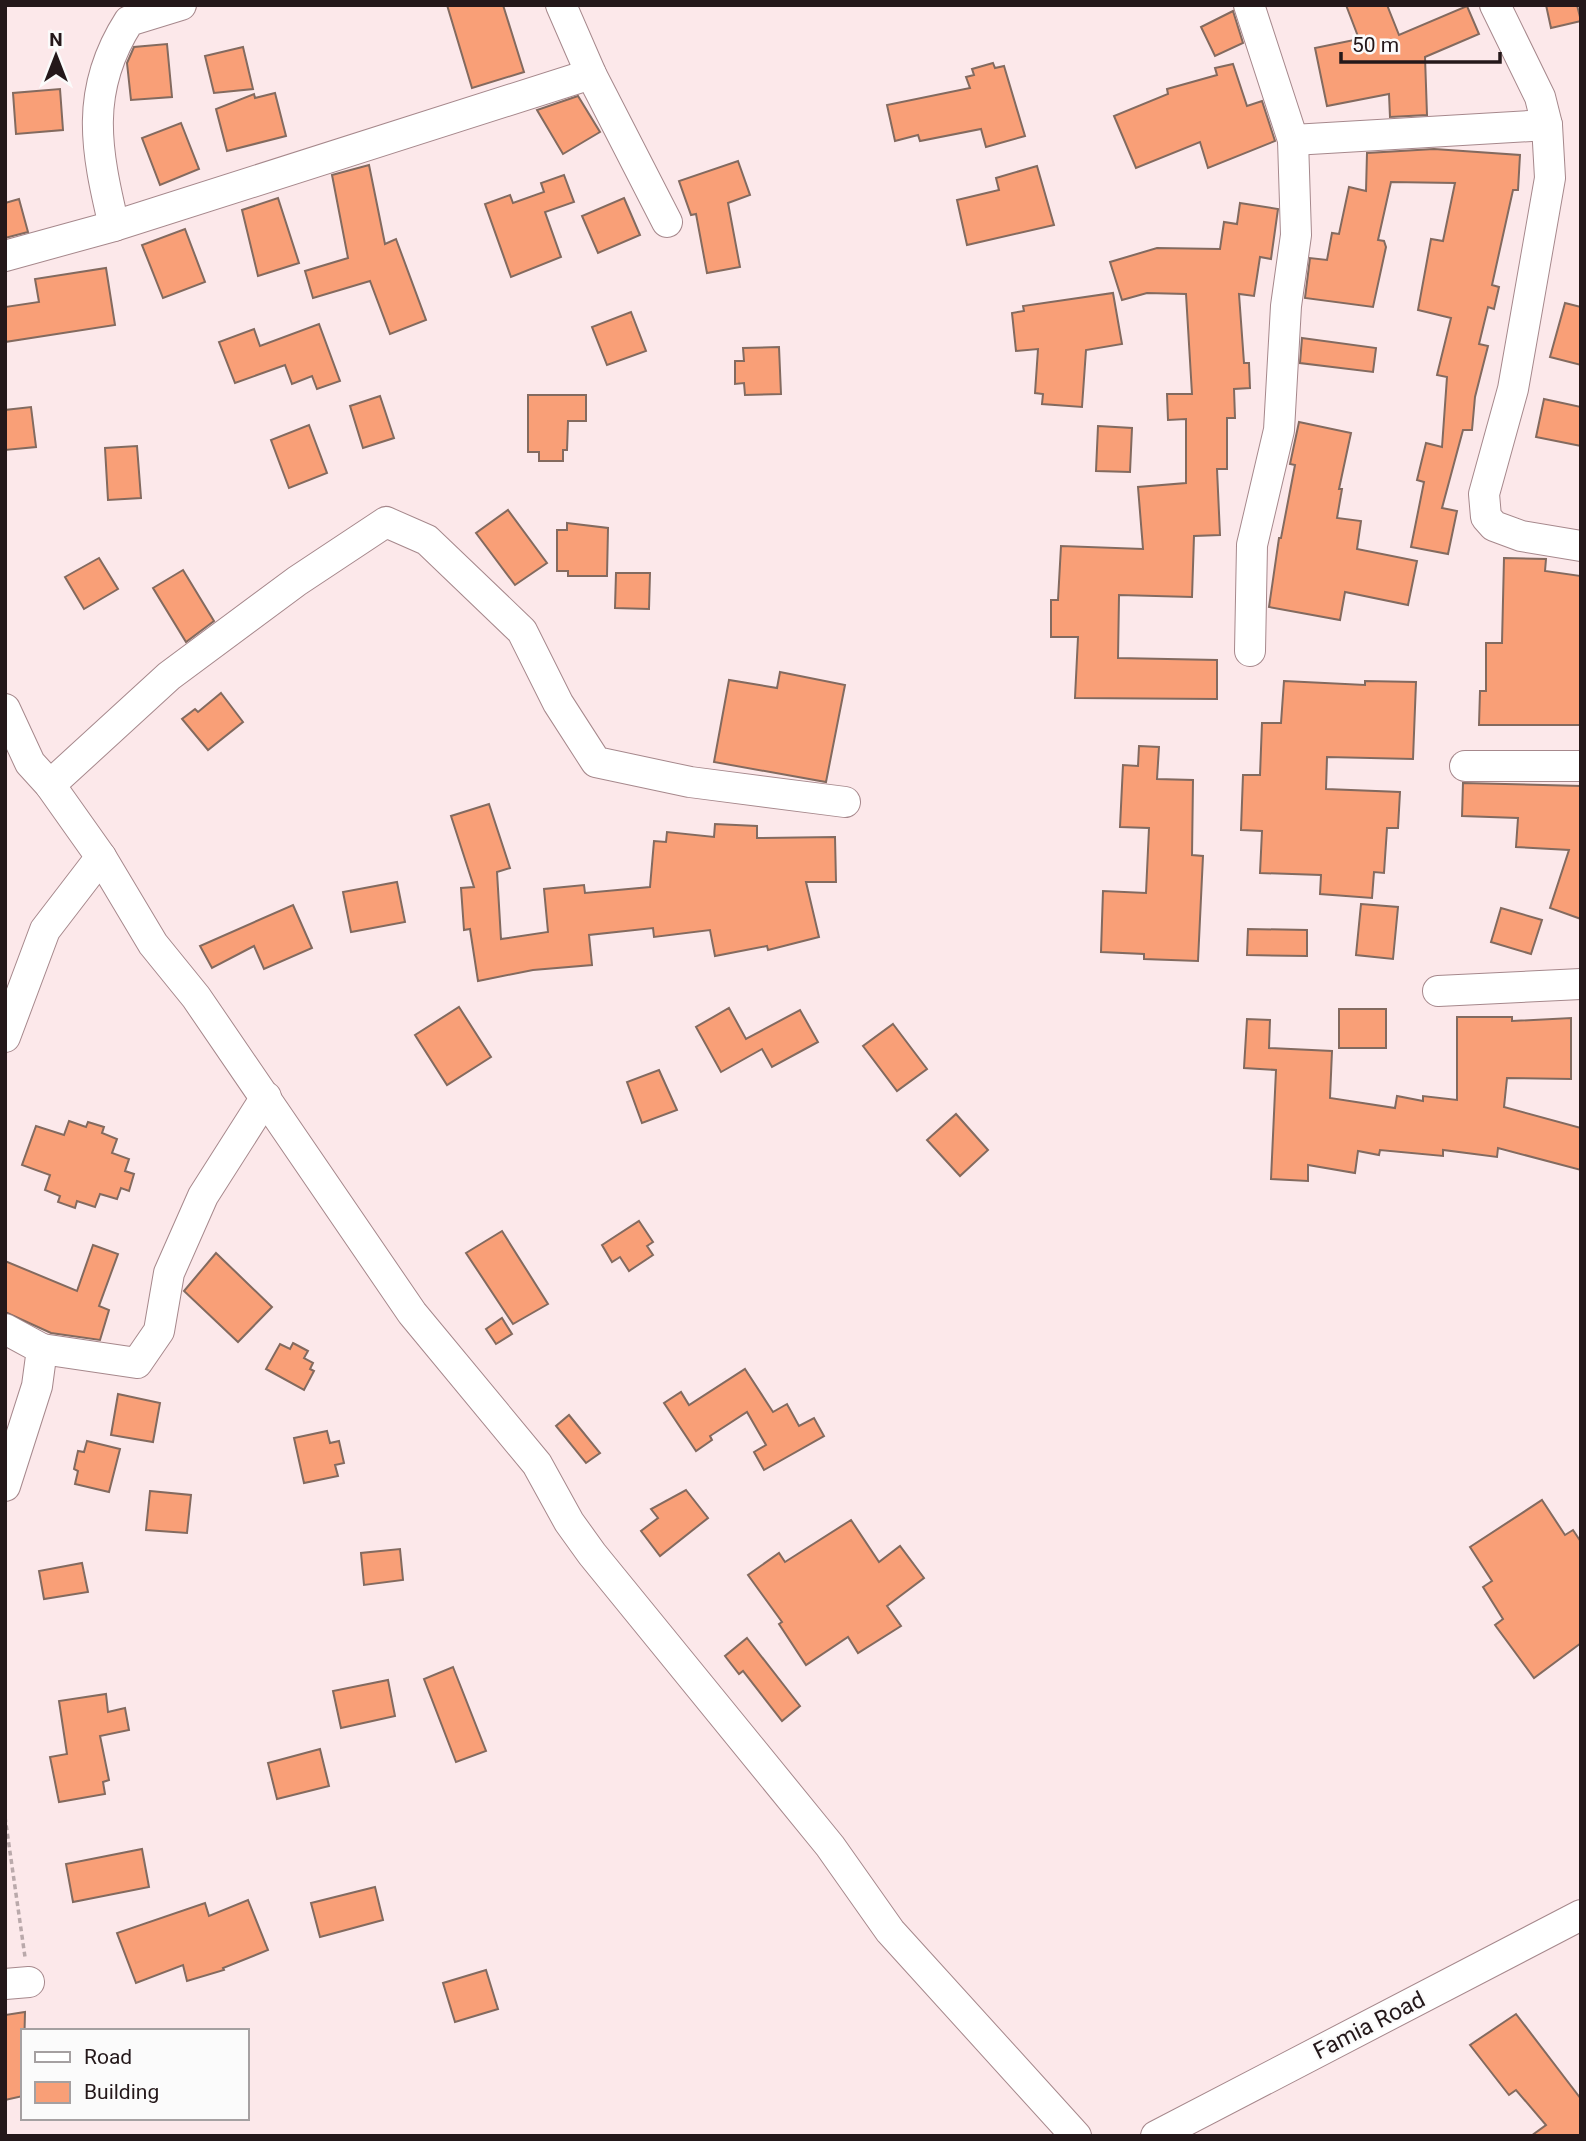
<svg xmlns="http://www.w3.org/2000/svg" width="1586" height="2141" font-family="Roboto,sans-serif">
  <style>
    .building { fill: #f99f77; stroke: #836a5f; stroke-width: 2 }
    .lines { fill: none; stroke-linecap: round; stroke-linejoin: round }
    .minor-casing { stroke: #a6888c; stroke-width: 32 }
    .path { stroke: #baa9ab; stroke-width: 3.5; stroke-dasharray: 5 3.5; stroke-linecap: butt }
    .minor { stroke: #fff; stroke-width: 30 }
    .labels { text-anchor: middle; stroke-width: 5; stroke-linejoin: round; paint-order: stroke }
    .street-label { font-size: 23px; fill: #24181a; stroke: #fbfbfb }
  </style>
  <rect width="100%" height="100%" fill="#fce8ea"/>
  <g class="building">
    <path d="M447,5H503L524,72L472,88Z"/>
    <path d="M1346,5H1387L1399,35L1467,6L1479,34L1425,57L1427,115L1390,117L1389,94L1327,106L1315,48L1359,39Z"/>
    <path d="M1546,5H1577L1581,21L1551,28Z"/>
    <path d="M1233,11L1243,43L1215,56L1201,27Z"/>
    <path d="M167,44L172,97L131,100L127,63L134,47Z"/>
    <path d="M243,47L253,89L214,93L205,56Z"/>
    <path d="M993,63L995,68L1004,66L1025,136L986,147L981,129L920,141L918,135L895,141L887,105L970,88L966,77L974,75L972,69Z"/>
    <path d="M1233,64L1247,106L1262,101L1275,141L1208,168L1200,142L1136,168L1114,116L1168,94L1167,89L1217,75L1215,68Z"/>
    <path d="M60,89L63,130L16,134L13,93Z"/>
    <path d="M275,93L286,136L227,151L216,109L254,94L255,98Z"/>
    <path d="M578,96L600,132L563,154L537,110Z"/>
    <path d="M181,123L199,169L160,185L142,138Z"/>
    <path d="M1434,149L1520,155L1518,190H1513L1492,285L1499,287L1494,309L1488,307L1479,344L1488,346L1475,397L1472,430H1463L1442,508L1457,511L1448,554L1411,547L1424,482L1417,480L1426,443L1442,447L1447,377L1437,375L1451,318L1418,310L1431,239L1443,241L1455,183L1391,182L1378,240L1384,241L1386,247L1373,307L1305,298L1310,258L1327,260L1332,233L1339,234L1349,187L1366,191L1367,153Z"/>
    <path d="M738,161L750,195L728,203L740,267L707,273L696,214L691,215L679,181Z"/>
    <path d="M369,165L385,244L396,239L426,320L390,334L370,281L313,298L305,271L348,258L332,175Z"/>
    <path d="M1037,166L1054,225L967,245L957,200L999,190L996,178Z"/>
    <path d="M564,175L574,202L545,212L561,257L511,277L485,204L510,195L513,203L544,192L541,183Z"/>
    <path d="M278,198L299,263L258,276L242,210Z"/>
    <path d="M624,198L640,235L598,253L582,216Z"/>
    <path d="M19,199L28,232L5,238V203Z"/>
    <path d="M1240,203L1278,209L1271,259L1260,257L1254,296L1239,294L1244,363H1249L1250,388L1234,389L1235,418H1227V469H1217L1220,535L1194,536L1192,597L1119,595L1118,658L1217,660V699L1075,698L1078,637H1051V600H1058L1061,546L1143,549L1138,487L1186,483V419L1168,420L1167,394H1192L1186,294L1147,293L1122,300L1110,262L1157,248L1220,249L1224,222L1237,224Z"/>
    <path d="M185,229L205,282L163,298L142,245Z"/>
    <path d="M106,268L115,325L5,342V307L39,302L35,279Z"/>
    <path d="M1113,293L1122,344L1086,350L1082,407L1042,404L1043,394L1035,393L1038,349L1016,351L1012,313L1024,311L1023,306Z"/>
    <path d="M1565,303L1581,307V365L1550,357Z"/>
    <path d="M631,312L646,351L607,365L592,327Z"/>
    <path d="M319,324L340,381L317,389L312,376L292,384L285,365L235,383L219,342L254,329L260,346Z"/>
    <path d="M1302,338L1376,348L1373,372L1300,363Z"/>
    <path d="M779,347L781,394L745,395L744,383L735,384V361H744L743,348Z"/>
    <path d="M528,395H586V421H568L567,450H563V461H539V452H528Z"/>
    <path d="M380,396L394,438L363,448L350,406Z"/>
    <path d="M1544,399L1581,407V446L1536,437Z"/>
    <path d="M31,407L36,447L5,450V410Z"/>
    <path d="M1299,422L1351,433L1339,489H1342L1337,518L1361,521L1357,549L1417,561L1408,605L1345,592L1340,620L1269,607L1279,538H1281L1295,465L1290,464Z"/>
    <path d="M309,425L327,473L289,488L271,440Z"/>
    <path d="M1098,426L1132,428L1130,472L1096,471Z"/>
    <path d="M137,446L141,498L108,500L105,448Z"/>
    <path d="M508,510L547,563L515,585L476,533Z"/>
    <path d="M567,523L608,528L607,576H568V571H557V530H567Z"/>
    <path d="M99,558L118,589L84,609L65,577Z"/>
    <path d="M1504,558L1546,559L1545,571L1581,576V725H1479L1480,691H1486V643H1502Z"/>
    <path d="M183,570L214,621L186,642L153,588Z"/>
    <path d="M616,573H650L649,609L615,608Z"/>
    <path d="M780,672L845,685L826,782L714,762L729,680L777,688Z"/>
    <path d="M1284,681L1365,685V681L1416,682L1413,759L1327,757L1326,789L1400,792L1398,828H1387L1384,873L1374,872L1372,898L1320,894L1321,875L1260,873L1262,831L1241,830L1243,775H1260L1262,723H1281Z"/>
    <path d="M221,693L243,722L208,750L182,719L195,709L198,712Z"/>
    <path d="M1139,746L1159,747L1157,779L1193,780L1192,855L1203,856L1198,961L1144,959V954L1101,952L1103,891L1146,893L1149,828L1120,827L1123,765L1138,766Z"/>
    <path d="M1463,783L1581,786V919L1550,908L1569,850L1516,847L1518,818L1462,816Z"/>
    <path d="M489,804L510,868L497,872L501,939L548,932L544,889L584,885L585,893L650,887L654,841L666,842L667,832L714,837L715,824L757,826V838L835,837L836,882H806L819,937L768,950L767,946L715,956L710,930L654,937L653,928L589,935L592,965L533,970L478,981L470,929L464,930L461,888L474,887L451,816Z"/>
    <path d="M397,882L405,922L351,932L343,892Z"/>
    <path d="M1361,904L1398,907L1393,959L1356,955Z"/>
    <path d="M293,905L312,948L264,969L254,946L212,968L200,946Z"/>
    <path d="M1501,908L1542,920L1531,954L1491,942Z"/>
    <path d="M1248,929L1307,930V956L1247,955Z"/>
    <path d="M459,1007L491,1057L447,1085L415,1035Z"/>
    <path d="M729,1008L746,1039L800,1010L818,1042L772,1067L762,1049L721,1072L696,1027Z"/>
    <rect x="1339" y="1009" width="47" height="39"/>
    <path d="M1457,1017H1512V1021L1571,1018V1079L1507,1078L1504,1107L1581,1128V1170L1498,1148L1497,1157L1443,1150V1156L1380,1150L1379,1155L1358,1151L1355,1173L1308,1165V1181L1271,1179L1276,1070L1244,1068L1247,1019L1270,1020L1269,1048L1332,1051L1330,1098L1395,1108L1397,1096L1423,1101V1096L1457,1100Z"/>
    <path d="M893,1024L927,1069L897,1091L863,1046Z"/>
    <path d="M659,1070L677,1110L642,1123L627,1082Z"/>
    <path d="M956,1114L988,1150L960,1176L927,1140Z"/>
    <path d="M69,1121L86,1127L88,1122L104,1127L102,1133L117,1139L112,1153L129,1159L125,1171L134,1174L129,1191L121,1188L117,1199L100,1194L95,1207L77,1201L75,1208L58,1202L60,1196L45,1190L50,1175L22,1165L36,1126L64,1135Z"/>
    <path d="M639,1221L653,1242L647,1246L653,1255L629,1271L620,1257L612,1262L602,1245Z"/>
    <path d="M502,1231L548,1304L513,1324L466,1253Z"/>
    <path d="M93,1245L118,1254L99,1306L109,1310L100,1340L51,1333L5,1312V1261L77,1291Z"/>
    <path d="M216,1253L272,1307L238,1342L184,1291Z"/>
    <path d="M502,1318L512,1334L496,1344L486,1329Z"/>
    <path d="M293,1343L308,1351L304,1358L313,1363L310,1369L314,1371L304,1390L266,1369L280,1344L290,1349Z"/>
    <path d="M745,1369L773,1412L787,1404L799,1426L814,1418L824,1436L764,1470L754,1452L766,1445L747,1412L710,1436L712,1440L696,1451L664,1403L681,1392L689,1405Z"/>
    <path d="M118,1394L160,1403L153,1442L111,1435Z"/>
    <path d="M569,1415L600,1453L586,1463L556,1426Z"/>
    <path d="M327,1431L330,1443L339,1441L344,1463L335,1465L338,1476L304,1483L294,1438Z"/>
    <path d="M87,1441L120,1449L109,1492L75,1484L78,1471L74,1469L78,1451L84,1452Z"/>
    <path d="M686,1490L708,1518L660,1556L641,1531L658,1518L651,1509Z"/>
    <path d="M150,1491L191,1495L187,1533L146,1530Z"/>
    <path d="M1542,1500L1565,1535L1573,1530L1581,1542V1643L1534,1678L1495,1625L1503,1619L1483,1587L1492,1581L1470,1547Z"/>
    <path d="M851,1520L879,1562L900,1546L924,1578L887,1606L901,1626L858,1653L848,1637L806,1665L779,1624L782,1622L748,1575L779,1553L785,1562Z"/>
    <path d="M400,1549L403,1580L364,1585L361,1553Z"/>
    <path d="M82,1563L88,1592L44,1599L39,1571Z"/>
    <path d="M747,1638L800,1706L782,1721L743,1671L739,1674L725,1656Z"/>
    <path d="M453,1667L486,1751L456,1762L424,1679Z"/>
    <path d="M388,1680L395,1716L341,1728L333,1691Z"/>
    <path d="M106,1694L108,1712L125,1708L129,1730L100,1736L109,1780L103,1782L105,1794L59,1802L50,1757L67,1754L59,1701Z"/>
    <path d="M320,1749L329,1786L277,1799L268,1763Z"/>
    <path d="M142,1849L149,1887L73,1902L66,1864Z"/>
    <path d="M375,1887L383,1920L320,1937L311,1903Z"/>
    <path d="M248,1900L268,1950L223,1968L224,1970L187,1981L183,1965L136,1983L117,1933L205,1903L209,1916Z"/>
    <path d="M486,1970L498,2009L455,2022L443,1983Z"/>
    <path d="M25,2012L23,2096L5,2100V2015Z"/>
    <path d="M1516,2014L1581,2099V2136H1531L1546,2125L1516,2090L1509,2095L1470,2045Z"/>
  </g>
  <g class="lines">
    <defs>
      <g id="minor">
        <path d="M561,5L591,74L667,222"/>
        <path d="M1249,5L1293,140L1296,235L1286,306L1279,430L1252,545L1250,651"/>
        <path d="M1495,5L1540,97L1547,125L1550,178L1513,389L1484,494L1486,517L1494,526L1521,536L1581,546"/>
        <path d="M1293,140L1547,125"/>
        <path d="M114,226C96,150 84,91 129,21L181,5"/>
        <path d="M5,256L114,226L591,74"/>
        <path d="M5,709L30,763L50,785L101,857L153,944L196,997L412,1313L537,1464L569,1522L592,1554L830,1846L890,1931L1076,2136"/>
        <path d="M1465,766H1581"/>
        <path d="M50,785L169,676L297,581L386,522L427,540L522,631L558,703L596,762L690,782L845,802"/>
        <path d="M1438,991L1581,984"/>
        <path d="M5,1037L45,930L101,857"/>
        <path d="M5,1329L42,1349L37,1386L5,1486"/>
        <path d="M42,1349L137,1363L159,1331L169,1273L203,1196L266,1097"/>
        <path d="M5,1984L29,1982"/>
        <path d="M1156,2136L1581,1915"/>
      </g>
    </defs>
    <use href="#minor" class="minor-casing"/>
    <path class="path" d="M5,1817L25,1957"/>
    <use href="#minor" class="minor"/>
  </g>
  <g class="labels">
    <g class="street-label">
      <text transform="translate(1369 2025) rotate(-27)" y="8">Famia Road</text>
    </g>
  </g>
  <rect width="1586" height="2141" fill="none" stroke="#24181a" stroke-width="14"/>
  <rect x="21" y="2029" width="228" height="91" fill="#fbfbfb" stroke="#a5a0a1" stroke-width="2"/>
  <rect x="35" y="2052" width="35" height="10" fill="#ffffff" stroke="#a5a0a1" stroke-width="2"/>
  <text x="84" y="2064" font-size="21" fill="#24181a">Road</text>
  <rect x="35" y="2082" width="35" height="21" fill="#f99f77" stroke="#a5a0a1" stroke-width="2"/>
  <text x="84" y="2099" font-size="21" fill="#24181a">Building</text>
  <g transform="translate(56 56)" stroke="#fbfbfb" stroke-width="5" paint-order="stroke">
  <path d="M0-5L12 26L0 18L-12 26Z" fill="#24181a"/>
  <text y="-10" font-size="19" font-weight="bold" text-anchor="middle" fill="#24181a">N</text>
  </g>
  <path d="M1341 52v10h159v-10" fill="none" stroke="#24181a" stroke-width="3.5"/>
  <text x="1352" y="52" font-size="21" fill="#24181a" stroke="#fbfbfb" stroke-width="5" paint-order="stroke">50 m</text>
</svg>
